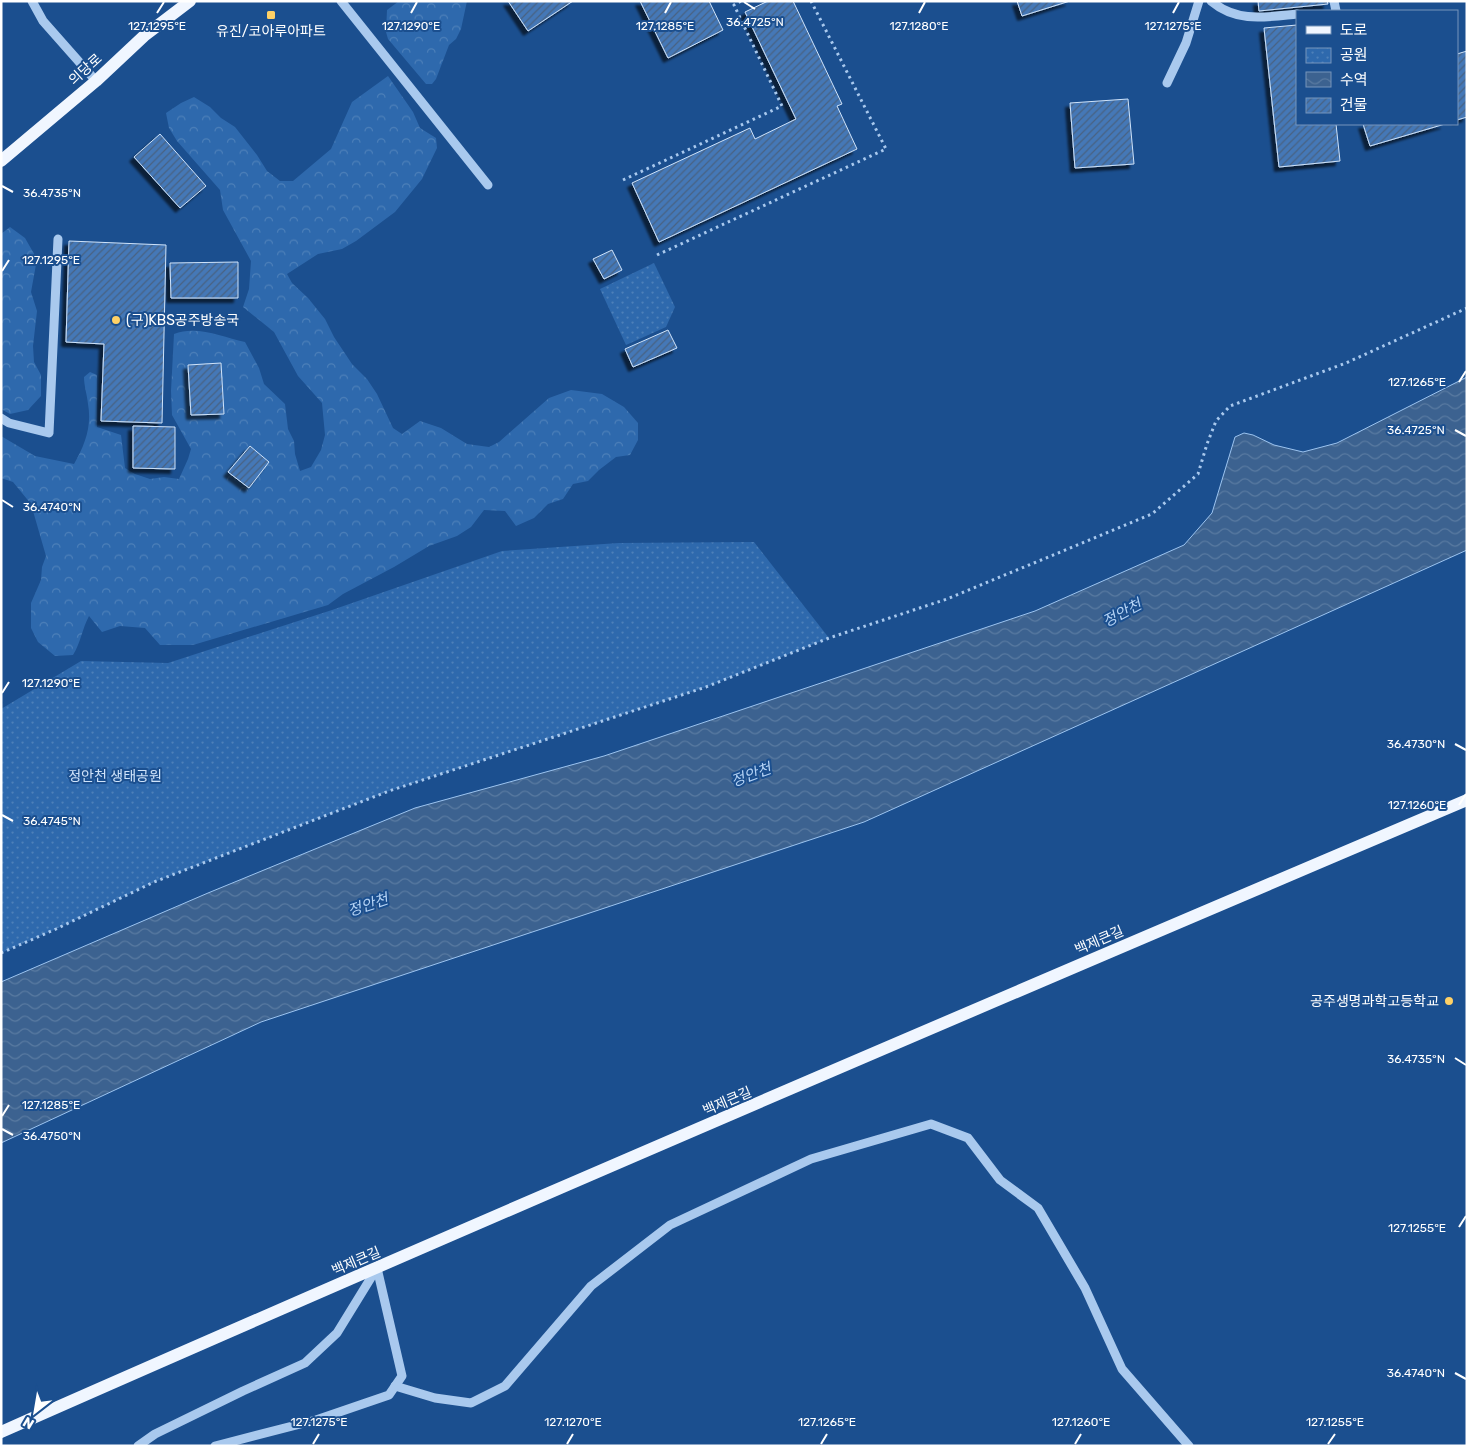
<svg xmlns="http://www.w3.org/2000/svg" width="1468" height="1447" font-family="Rubik,'Noto Sans KR',sans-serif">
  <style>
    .forest { fill: url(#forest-crowns) }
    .park { fill: url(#park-dots) }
    .water { fill: url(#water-waves); stroke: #9cc4f0 }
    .building { fill: url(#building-hatch); stroke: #cfe3fa; filter: url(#shadow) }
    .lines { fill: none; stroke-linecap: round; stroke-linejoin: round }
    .path { stroke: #a9c9ee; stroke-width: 3; stroke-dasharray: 2.5 4; stroke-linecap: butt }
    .minor { stroke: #a9c9ee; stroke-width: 9 }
    .major { stroke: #f0f6ff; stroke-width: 12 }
    .ticks { fill: none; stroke: #fff; stroke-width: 2 }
    .poi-dot { fill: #ffd166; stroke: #1b4f8f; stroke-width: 2 }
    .labels { text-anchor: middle; stroke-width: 4; stroke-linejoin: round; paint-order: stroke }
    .poi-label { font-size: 14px; fill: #fff; stroke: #1b4f8f }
    .street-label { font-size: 14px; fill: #fff; stroke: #1b4f8f }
    .park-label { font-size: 14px; fill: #cfe3fa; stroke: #1b4f8f }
    .water-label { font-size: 15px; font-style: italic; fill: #b5d3f5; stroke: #1b4f8f }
    .ticks-label { font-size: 12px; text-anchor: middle; fill: #fff; stroke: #1b4f8f; stroke-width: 4; stroke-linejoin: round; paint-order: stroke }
  </style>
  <defs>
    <pattern id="forest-crowns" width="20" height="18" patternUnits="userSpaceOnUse" patternTransform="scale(1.25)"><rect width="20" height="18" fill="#2e69ad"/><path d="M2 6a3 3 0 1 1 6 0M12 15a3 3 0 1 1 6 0" fill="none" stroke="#4d80b9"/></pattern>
    <pattern id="park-dots" width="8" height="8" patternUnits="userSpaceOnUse" patternTransform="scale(1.25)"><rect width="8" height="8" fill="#2e69ad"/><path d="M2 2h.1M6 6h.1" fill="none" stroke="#4d80b9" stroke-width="1.8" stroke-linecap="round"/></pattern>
    <pattern id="water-waves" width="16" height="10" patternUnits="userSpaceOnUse" patternTransform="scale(1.25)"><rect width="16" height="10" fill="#3c6290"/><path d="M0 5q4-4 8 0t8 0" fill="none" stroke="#597aa1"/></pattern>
    <pattern id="building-hatch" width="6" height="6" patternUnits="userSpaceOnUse" patternTransform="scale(1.25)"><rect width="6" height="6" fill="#4478b7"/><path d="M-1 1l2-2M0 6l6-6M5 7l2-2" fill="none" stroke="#486282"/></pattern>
    <filter id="shadow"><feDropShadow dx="-4.5" dy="4.5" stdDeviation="1" flood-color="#0009"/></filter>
  </defs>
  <rect width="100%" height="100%" fill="#1b4f8f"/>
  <g class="forest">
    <path d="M399,1H467L461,29L456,39L449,45L436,79L432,84H426L388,39L386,32L387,10Z"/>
    <path d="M388,76L413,112L420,128L436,138L437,148L422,179L395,212L356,241L342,249L318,254L287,274L292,283L308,298L325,319L334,337L352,364L367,379L377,394L393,428L402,434L420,421L441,428L467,444L489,447L499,442L549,398L571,390L602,394L624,407L638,423V440L630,455L616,457L599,470L588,481L573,484L563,499L548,504L534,518L516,526L505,511L484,510L471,527L457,536L429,546L394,567L343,594L328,605L193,645H160L145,628L120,626L102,632L89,616C82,629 81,642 73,655L55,656L38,642L31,628V603L41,580L42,567L46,556L31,504L13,482L1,478V436L35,456L74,464C85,445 92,426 88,404C87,394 84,386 84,377L90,372L97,375V427L121,435L125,468L135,474L150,479L164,477L179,479L188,459L191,449L172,415L171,391L174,334C197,325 222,337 245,342L259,368L264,384L285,404L288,429L294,441L295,454L300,471L311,467L321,450L325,435L322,403L298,376L274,332L243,307L249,289L251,261L223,210L220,190L177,141L169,128L166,113L181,103L194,97L210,107L221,118L235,127L257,155L267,171L280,181H293L331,149L352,102Z"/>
    <path d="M10,227L25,238L37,259L31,292L37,311L33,346L34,362L41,375V396L28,410L10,414L1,409V234Z"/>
  </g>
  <g class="park">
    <path d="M654,263L675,307L666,327L626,345L600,289Z"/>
    <path d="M754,542L829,638L706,687L389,791L154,882L56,929L1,953V709L81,661L168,663L332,610L502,551L619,543Z"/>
  </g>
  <path class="water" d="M1467,377V550L864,822L261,1022L1,1143V982L208,893L415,808L604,756L1035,611L1184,545L1212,513L1235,437L1244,433L1253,435L1274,445L1303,452L1337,443Z"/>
  <g class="building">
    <path d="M508,1H573L528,31Z"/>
    <path d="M640,1H709L723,30L668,58Z"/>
    <path d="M768,1H793L842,104L837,106L857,149L659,242L632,183L750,128L755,139L796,119L745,12Z"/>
    <path d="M1017,1H1070L1022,16Z"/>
    <path d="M1258,1H1327L1328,4L1259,11Z"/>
    <path d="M1297,25V124H1336L1340,161L1279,167L1264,28Z"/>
    <path d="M1467,51V117L1457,120V54Z"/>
    <path d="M1128,99L1134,164L1075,168L1070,103Z"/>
    <path d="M1363,124H1445L1370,146Z"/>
    <path d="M160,134L206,186L180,208L134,157Z"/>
    <path d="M69,241L166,245L162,423L101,421L104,344L66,342Z"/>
    <path d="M612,250L622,270L604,279L593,259Z"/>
    <path d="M238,262V298H171L170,263Z"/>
    <path d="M668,330L677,348L633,367L625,349Z"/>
    <path d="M221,363L224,414L191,415L188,365Z"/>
    <path d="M133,426L175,427V469L133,468Z"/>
    <path d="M250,446L269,462L249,488L228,472Z"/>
  </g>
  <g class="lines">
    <g class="path">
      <path d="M623,180L782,106L734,5L741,1"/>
      <path d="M657,255L886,149L811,1"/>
      <path d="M1,953L56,929L154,882L389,791L706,687L829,638L947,599L1152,514L1198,474L1207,444L1216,421L1230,406L1346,363L1467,308"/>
    </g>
    <g class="minor">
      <path d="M32,1L43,21L96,81"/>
      <path d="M341,1L488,185"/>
      <path d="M1211,1C1237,23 1266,17 1297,14"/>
      <path d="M1334,1L1336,11"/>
      <path d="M1167,83L1186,43L1199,1"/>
      <path d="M1,418L9,423L49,433L58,239"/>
      <path d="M395,1386L435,1398L471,1403L505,1386L591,1286L670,1225L811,1159L931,1124L968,1138L1000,1180L1038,1208L1085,1288L1122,1369L1189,1446"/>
      <path d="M138,1446L155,1434L243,1391L305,1363L337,1333L377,1268"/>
      <path d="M215,1446L316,1420L389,1395L402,1376L377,1268"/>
    </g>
    <g class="major">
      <path d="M1,161L96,81L144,36L190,1"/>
      <path d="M1,1432C488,1217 977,1008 1467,800"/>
    </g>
  </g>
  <path class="ticks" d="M744,2L755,9M157,13L164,2M411,13L417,2M665,13L671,2M919,13L925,2M1173,13L1179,2M2,186L13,192M2,271L9,260M1459,382L1466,371M1455,430L1466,436M2,500L13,507M2,693L9,682M1455,744L1466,750M1459,805L1466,794M2,815L13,821M1455,1058L1466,1065M2,1116L9,1105M2,1129L13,1135M1459,1227L1466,1216M1455,1373L1466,1379M313,1444L319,1434M567,1444L573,1434M821,1444L827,1434M1075,1444L1081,1434M1328,1444L1335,1434"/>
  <g class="poi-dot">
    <rect x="266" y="10" width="10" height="10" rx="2.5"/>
    <circle cx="116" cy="320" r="5"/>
    <circle cx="1449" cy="1001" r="5"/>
  </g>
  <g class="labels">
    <g class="poi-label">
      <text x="271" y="36">유진/코아루아파트</text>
      <text x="126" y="325" text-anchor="start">(구)KBS공주방송국</text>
      <text x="1439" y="1006" text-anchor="end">공주생명과학고등학교</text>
    </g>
    <g class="street-label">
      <text transform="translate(85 69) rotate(-42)" y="5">의당로</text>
      <text transform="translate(1099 940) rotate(-23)" y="5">백제큰길</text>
      <text transform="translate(727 1101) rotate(-23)" y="5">백제큰길</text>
      <text transform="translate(356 1261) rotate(-23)" y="5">백제큰길</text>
    </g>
    <g class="park-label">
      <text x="115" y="781">정안천 생태공원</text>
    </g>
    <g class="water-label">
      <text transform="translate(1122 613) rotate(-28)" y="5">정안천</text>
      <text transform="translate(751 775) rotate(-20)" y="5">정안천</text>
      <text transform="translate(368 905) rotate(-18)" y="5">정안천</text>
    </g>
  </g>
  <g class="ticks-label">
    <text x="755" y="26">36.4725°N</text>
    <text x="157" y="30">127.1295°E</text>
    <text x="665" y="30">127.1285°E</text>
    <text x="411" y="30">127.1290°E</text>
    <text x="919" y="30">127.1280°E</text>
    <text x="1173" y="30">127.1275°E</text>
    <text x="52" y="197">36.4735°N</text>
    <text x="51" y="264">127.1295°E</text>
    <text x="1417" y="386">127.1265°E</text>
    <text x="1416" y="434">36.4725°N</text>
    <text x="52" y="511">36.4740°N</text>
    <text x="51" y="687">127.1290°E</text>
    <text x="1416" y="748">36.4730°N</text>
    <text x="1417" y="809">127.1260°E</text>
    <text x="52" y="825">36.4745°N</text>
    <text x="1416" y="1063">36.4735°N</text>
    <text x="51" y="1109">127.1285°E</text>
    <text x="52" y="1140">36.4750°N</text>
    <text x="1417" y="1232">127.1255°E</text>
    <text x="1416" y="1377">36.4740°N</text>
    <text x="319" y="1426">127.1275°E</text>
    <text x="573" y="1426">127.1270°E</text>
    <text x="827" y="1426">127.1265°E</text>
    <text x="1081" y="1426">127.1260°E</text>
    <text x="1335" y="1426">127.1255°E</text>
  </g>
  <rect width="1468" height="1447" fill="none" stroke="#ffffff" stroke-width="5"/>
  <rect x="1296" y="10" width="162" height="115" fill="#1b4f8f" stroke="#7695bc"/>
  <rect x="1306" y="26" width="25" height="8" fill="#f0f6ff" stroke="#7695bc"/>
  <text x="1340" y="35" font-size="15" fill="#ffffff">도로</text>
  <rect x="1306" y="48" width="25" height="15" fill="url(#park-dots)" stroke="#7695bc"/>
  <text x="1340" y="60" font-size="15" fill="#ffffff">공원</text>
  <rect x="1306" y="72" width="25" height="15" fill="url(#water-waves)" stroke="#7695bc"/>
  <text x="1340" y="85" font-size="15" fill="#ffffff">수역</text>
  <rect x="1306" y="98" width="25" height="15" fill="url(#building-hatch)" stroke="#7695bc"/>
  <text x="1340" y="110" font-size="15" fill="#ffffff">건물</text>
  <g transform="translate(35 1412) rotate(211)" stroke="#1b4f8f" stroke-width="4" paint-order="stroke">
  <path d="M0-4L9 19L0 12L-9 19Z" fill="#ffffff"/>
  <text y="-8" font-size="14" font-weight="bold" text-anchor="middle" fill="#ffffff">N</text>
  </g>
</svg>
